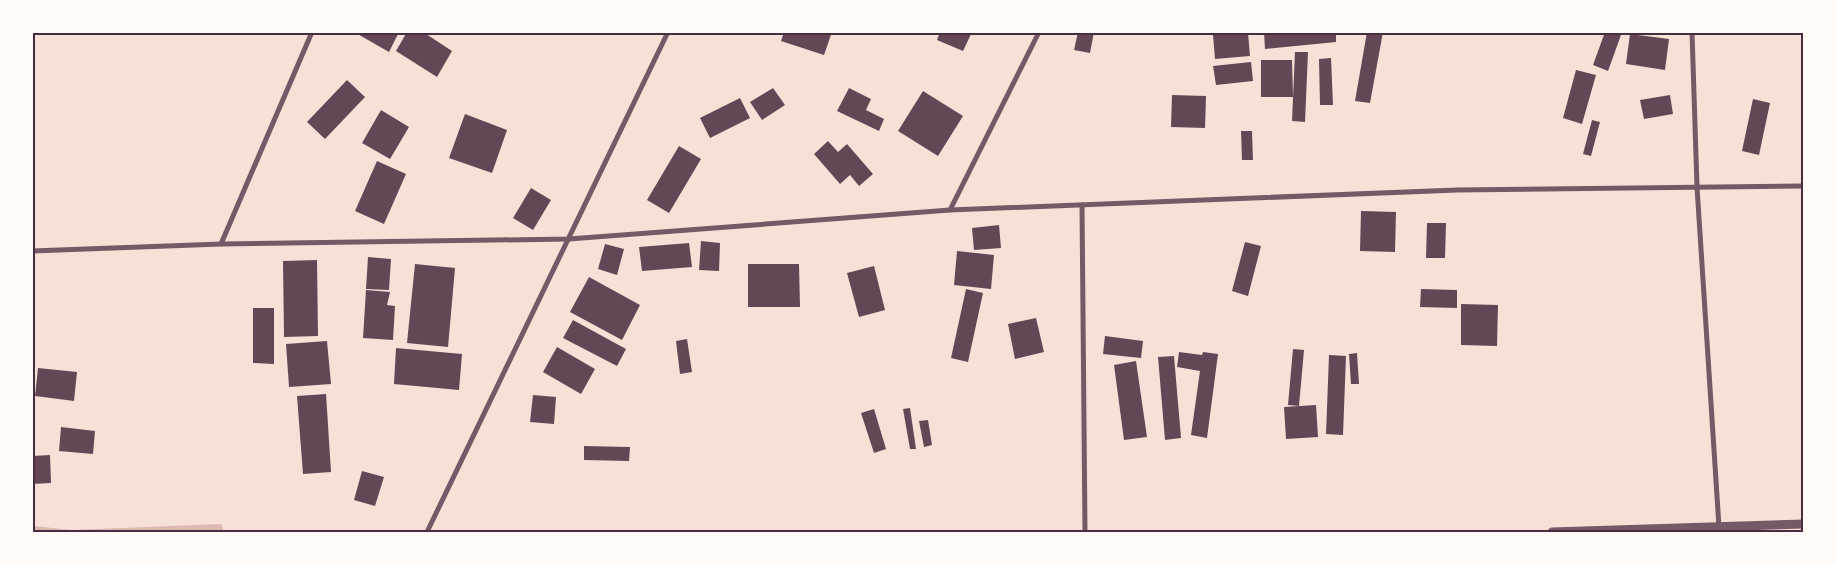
<svg xmlns="http://www.w3.org/2000/svg" width="1836" height="565" font-family="'Crimson Pro',serif">
  <style>
    .water { fill: #dcb8b0 }
    .building { fill: #644757 }
    .lines { fill: none; stroke-linecap: round; stroke-linejoin: round }
    .minor { stroke: #755966; stroke-width: 5 }
    .tertiary { stroke: #755966; stroke-width: 9 }
    .neatline { fill: none; stroke: #4a2c40; stroke-width: 2 }
  </style>
  <rect width="100%" height="100%" fill="#f7e1d7"/>
  <path class="water" d="M221,524L224,532H32L33,526L72,530Z"/>
  <g class="building">
    <path d="M354,32H399L389,52Z"/>
    <path d="M407,32H423L452,51L437,77L396,51Z"/>
    <path d="M784,32H832L824,55L781,41Z"/>
    <path d="M940,32H972L963,51L937,40Z"/>
    <path d="M1078,32H1094L1090,53L1074,50Z"/>
    <path d="M1264,32H1336V42L1265,49Z"/>
    <path d="M1367,32H1383L1370,103L1355,101Z"/>
    <path d="M1605,32H1614L1621,35L1608,71L1593,65Z"/>
    <path d="M1248,33L1250,56L1215,59L1213,35Z"/>
    <path d="M1630,34L1669,39L1665,70L1626,64Z"/>
    <path d="M1295,52H1308L1305,122L1292,121Z"/>
    <path d="M1331,58L1333,105H1320L1319,59Z"/>
    <path d="M1261,60H1292L1293,97H1261Z"/>
    <path d="M1251,62L1253,81L1216,85L1213,66Z"/>
    <path d="M1576,70L1596,75L1582,124L1563,118Z"/>
    <path d="M347,80L365,97L325,139L307,122Z"/>
    <path d="M773,88L785,105L762,120L750,102Z"/>
    <path d="M849,88L871,99L866,110L884,119L879,131L837,111Z"/>
    <path d="M923,91L963,116L938,156L898,131Z"/>
    <path d="M1172,95L1206,96L1205,128L1171,127Z"/>
    <path d="M1670,95L1673,114L1644,119L1640,100Z"/>
    <path d="M740,98L750,118L710,138L700,118Z"/>
    <path d="M1753,99L1770,103L1759,155L1742,151Z"/>
    <path d="M381,110L409,127L390,159L362,143Z"/>
    <path d="M465,114L507,130L492,173L449,158Z"/>
    <path d="M1592,120L1600,122L1591,156L1583,154Z"/>
    <path d="M1241,131H1252L1253,160H1242Z"/>
    <path d="M828,141L838,152L847,144L873,174L859,186L850,175L840,184L814,154Z"/>
    <path d="M679,146L701,159L669,213L647,200Z"/>
    <path d="M377,161L406,174L384,224L355,211Z"/>
    <path d="M531,188L551,200L533,230L513,218Z"/>
    <path d="M1361,211L1396,212L1395,252L1360,251Z"/>
    <path d="M1427,223H1446L1445,258H1426Z"/>
    <path d="M999,225L1001,248L974,250L972,228Z"/>
    <path d="M701,241L720,243L719,271L699,270Z"/>
    <path d="M1245,242L1261,246L1248,296L1232,291Z"/>
    <path d="M689,243L692,267L642,271L639,247Z"/>
    <path d="M605,244L624,249L617,275L598,269Z"/>
    <path d="M957,251L994,255L991,289L954,285Z"/>
    <path d="M368,257L391,259L389,290L366,289Z"/>
    <path d="M317,260L318,336L284,337L283,261Z"/>
    <path d="M415,264L455,268L448,347L407,343Z"/>
    <path d="M748,264H799L800,307H748Z"/>
    <path d="M874,266L885,310L859,317L847,273Z"/>
    <path d="M589,277L640,305L622,340L570,312Z"/>
    <path d="M966,289L983,293L968,362L951,358Z"/>
    <path d="M1421,289L1457,290V308L1420,307Z"/>
    <path d="M366,290L390,292L387,305L395,306L393,340L363,338Z"/>
    <path d="M1461,304L1498,305L1497,346L1461,345Z"/>
    <path d="M253,308H274V364L253,363Z"/>
    <path d="M1036,318L1044,352L1015,359L1008,324Z"/>
    <path d="M573,320L626,349L617,366L563,338Z"/>
    <path d="M1105,336L1143,341L1141,358L1103,354Z"/>
    <path d="M687,339L692,372L680,374L676,341Z"/>
    <path d="M327,341L331,384L289,387L286,344Z"/>
    <path d="M557,347L595,369L581,394L543,372Z"/>
    <path d="M396,348L462,354L459,390L394,384Z"/>
    <path d="M1293,349L1304,350L1299,406L1288,405Z"/>
    <path d="M1179,352L1202,355L1203,352L1218,354L1207,438L1191,435L1200,371L1177,367Z"/>
    <path d="M1357,353L1359,384H1351L1349,354Z"/>
    <path d="M1329,355L1346,356L1343,435L1326,434Z"/>
    <path d="M1174,356L1181,438L1165,440L1158,357Z"/>
    <path d="M1136,361L1147,437L1124,440L1114,365Z"/>
    <path d="M38,368L77,372L74,401L35,396Z"/>
    <path d="M326,394L331,472L303,474L297,396Z"/>
    <path d="M533,395L556,397L554,424L530,422Z"/>
    <path d="M1316,405L1318,437L1286,439L1284,407Z"/>
    <path d="M910,408L916,449H910L903,409Z"/>
    <path d="M874,409L886,449L874,453L861,413Z"/>
    <path d="M928,420L932,445L924,447L919,421Z"/>
    <path d="M61,427L95,431L93,454L59,451Z"/>
    <path d="M584,446L630,447L629,461L584,460Z"/>
    <path d="M50,455L51,483L32,484V456Z"/>
    <path d="M362,471L384,477L375,506L354,500Z"/>
  </g>
  <g class="lines">
    <g class="minor">
      <path d="M1692,32L1697,187L1719,527"/>
      <path d="M1082,205L1085,532"/>
      <path d="M950,210L1039,32"/>
      <path d="M221,244L312,32"/>
      <path d="M32,251L221,244L569,239L950,210L1457,190L1804,186"/>
      <path d="M427,532L668,32"/>
    </g>
    <path class="tertiary" d="M1552,532L1804,524"/>
  </g>
  <rect width="1836" height="565" fill="none" stroke="#fffaf5" stroke-width="68"/>
  <rect x="34" y="34" width="1768" height="497" class="neatline"/>
</svg>
